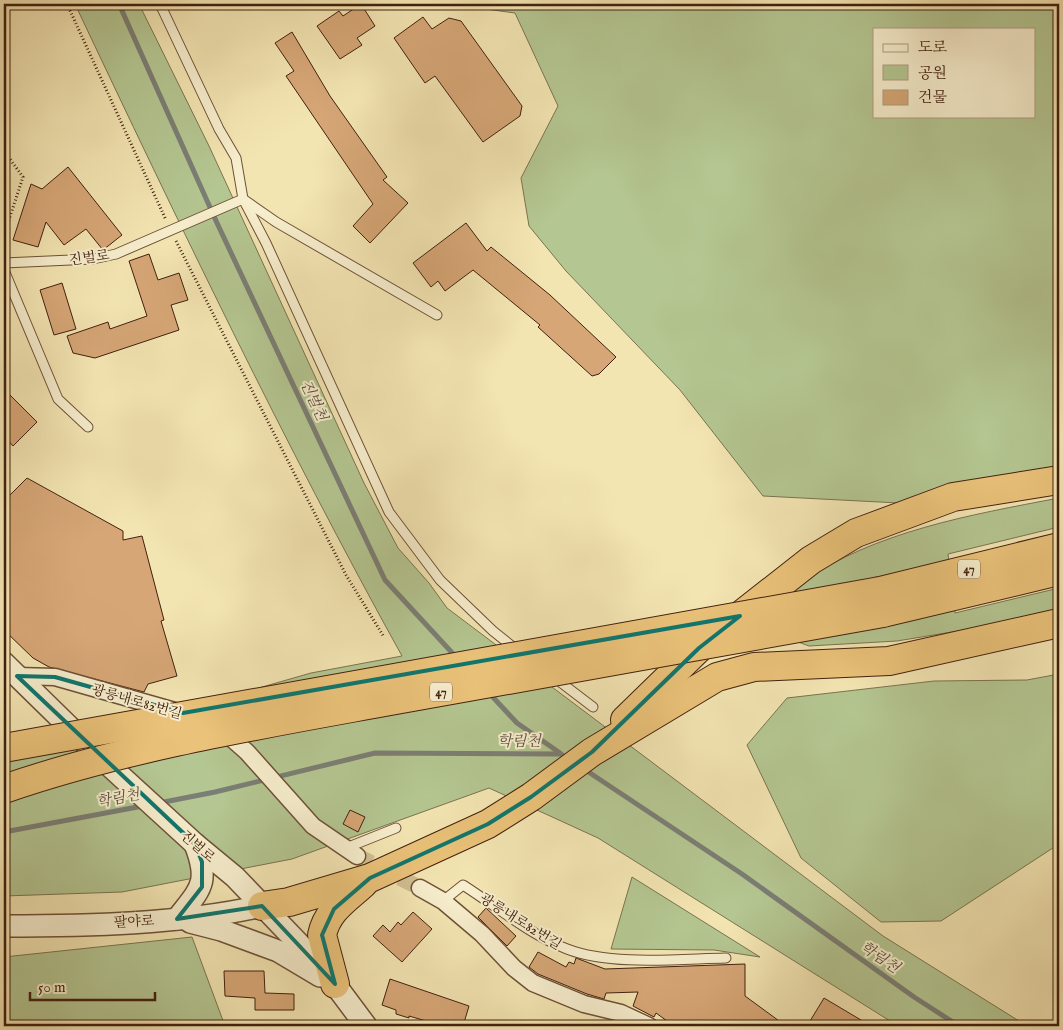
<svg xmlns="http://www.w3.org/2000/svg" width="1063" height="1030" font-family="'IM FELL English','Noto Serif KR',serif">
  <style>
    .green { fill: #b4c691; stroke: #7b7350; fill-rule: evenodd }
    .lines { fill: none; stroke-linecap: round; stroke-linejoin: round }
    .stream { stroke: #7b7e74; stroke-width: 5 }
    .building { fill: #d6a676; stroke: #42200f }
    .minor-tunnel { stroke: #d0be91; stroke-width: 16; stroke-dasharray: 16 8; stroke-linecap: butt }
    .service-casing { stroke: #6e5138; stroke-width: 11 }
    .minor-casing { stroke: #6e5138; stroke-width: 19 }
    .tertiary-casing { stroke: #6e5138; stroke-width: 24 }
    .trunk-casing { stroke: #42200f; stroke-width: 30 }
    .path { stroke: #42200f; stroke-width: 3; stroke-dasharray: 1 2.5; stroke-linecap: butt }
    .service { stroke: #f7eecd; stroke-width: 9 }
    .minor { stroke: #f7eecd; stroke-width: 16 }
    .tertiary { stroke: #f7eecd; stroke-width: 21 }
    .trunk { stroke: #eac279; stroke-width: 28 }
    .trunk-bridge-casing { stroke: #42200f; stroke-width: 30; stroke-linecap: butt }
    .trunk-bridge { stroke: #eac279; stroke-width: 28 }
    .marked { fill: none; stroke: #0f766e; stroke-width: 4; stroke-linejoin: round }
    .labels { text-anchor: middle; stroke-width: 4; stroke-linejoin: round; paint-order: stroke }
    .shield { fill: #f7eecd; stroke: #785e48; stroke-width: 1 }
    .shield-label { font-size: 12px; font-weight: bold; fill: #42200f }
    .street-label { font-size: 14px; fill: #42200f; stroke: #f7eecd }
    .water-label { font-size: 15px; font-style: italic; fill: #5e4f42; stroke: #f7eecd }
  </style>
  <rect width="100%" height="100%" fill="#f3e5b2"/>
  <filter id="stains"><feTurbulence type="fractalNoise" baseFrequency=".004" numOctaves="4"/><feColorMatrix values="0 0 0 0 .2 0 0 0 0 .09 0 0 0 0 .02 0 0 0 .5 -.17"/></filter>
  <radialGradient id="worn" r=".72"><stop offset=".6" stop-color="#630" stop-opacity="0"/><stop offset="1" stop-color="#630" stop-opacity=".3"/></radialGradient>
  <g class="green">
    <path d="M75,4H139L209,146L364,483L398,548L429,583L447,608L883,936L1027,1026H898L598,838L489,788L292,859L122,892L4,896V761L311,673L402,656C284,443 179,224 75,4Z"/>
    <path d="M449,4H1059V477L899,503L763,496L680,390L566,271L529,226L521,178L558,106L515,13ZM874,29H1034V116H874Z"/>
    <path d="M1059,498V527L948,554L955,613L1059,588V611L1037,618L897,641L809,646L758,627C771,613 784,594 800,583C876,531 970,515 1059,498Z"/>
    <path d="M1059,674V844L941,921L881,922L801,858L747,745L787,698L934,681L1027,680Z"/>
    <path d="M632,877L760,957L714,950L611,949Z"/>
    <path d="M192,937L225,1026H4V957Z"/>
  </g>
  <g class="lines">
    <g class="stream">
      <path d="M119,4L217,223L385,580L456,657"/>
      <path d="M489,693L517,723L560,753"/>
      <path d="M584,769L742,874L914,997L959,1026"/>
      <path d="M159,803L215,792L375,753L561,754L568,759"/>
      <path d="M4,832L143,806"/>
    </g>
  </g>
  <g class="building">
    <path d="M361,4L375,26L357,38L362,45L340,59L317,26L339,11L343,16Z"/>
    <path d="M423,17L432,29L449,18L461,21L522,106L520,116L483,142L435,76L425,83L394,38Z"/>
    <path d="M292,32L330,96L387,177L383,180L408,203L370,243L353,226L373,204L286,76L294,71L275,43Z"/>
    <path d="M68,167L122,235L103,250L86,229L64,245L46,222L38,247L13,240L31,184L42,189Z"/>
    <path d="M466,223L487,251L491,247L550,295L616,357L599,374L592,376L538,327L540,325L473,270L445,291L438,281L431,287L413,263Z"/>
    <path d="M149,254L158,280L179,273L188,300L171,305L179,330L95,358L73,353L67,336L108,322L110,329L147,316L129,261Z"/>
    <path d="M62,283L76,329L54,335L40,290Z"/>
    <path d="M4,389L37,422L13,446L4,436Z"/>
    <path d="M27,478L123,531V540L142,536L164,620L161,621L177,676L148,684L144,692L49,667L33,658L4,630V501Z"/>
    <path d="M350,810L365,817L358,832L343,824Z"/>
    <path d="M486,908L516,936L507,946L478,917Z"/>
    <path d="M413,912L432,929L402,962L373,936L383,925L390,932L398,922L401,925Z"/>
    <path d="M538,952L566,967L569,962L574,964L576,958L605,969L745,964V996L786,1026H674L656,1013L654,1017L633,1006L638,992L606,993L604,999L587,994L538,974L529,967Z"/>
    <path d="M224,971H264L265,993L294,994V1010H255V998L225,996Z"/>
    <path d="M390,979L469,1006L463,1026H443L409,1016V1018L396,1014V1010L382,1005Z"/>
    <path d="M824,998L871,1026H807Z"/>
  </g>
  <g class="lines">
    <path class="minor-tunnel" d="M357,856L420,888"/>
    <defs>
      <g id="service">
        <path d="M160,4L219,129L236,158L243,199L266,243L389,512L440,580L493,631L518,651"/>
        <path d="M4,263L93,259L116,254L243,199L276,222L437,315"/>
        <path d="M4,270L58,399L88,427"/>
        <path d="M555,678L593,707"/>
        <path d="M346,848L396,828"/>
        <path d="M443,901L463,885C496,906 530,935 567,949C611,966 678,959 726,958"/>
      </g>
      <g id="minor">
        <path d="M17,676L55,677L178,712"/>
        <path d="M221,729L247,752L313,826L357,856"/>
        <path d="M420,888L443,901L482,934L514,968L533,983L584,1004L621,1013L649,1026"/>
      </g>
      <g id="tertiary">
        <path d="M4,663L102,759L195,844L235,877L325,971L366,1026"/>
        <path d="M177,919C201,888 210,883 195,844"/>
        <path d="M190,922L221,930L278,951L320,976"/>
        <path d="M4,926C86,926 183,924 262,906"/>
      </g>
      <g id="trunk">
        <path d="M880,591L1059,547"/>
        <path d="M883,613L1059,571"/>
        <path d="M625,720L699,648L811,560L856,533L953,497L1059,480"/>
        <path d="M262,906L289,902L370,878L488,824L531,797L592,752L717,677L754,667L889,661L1059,623"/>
        <path d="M335,984L322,935C327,911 345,900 363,884"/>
      </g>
    </defs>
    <use href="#service" class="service-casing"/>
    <use href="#minor" class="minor-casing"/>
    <use href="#tertiary" class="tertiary-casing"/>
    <use href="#trunk" class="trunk-casing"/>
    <g class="path">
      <path d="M67,4L166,220"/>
      <path d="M4,131V143"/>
      <path d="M4,151L23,177L4,235"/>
      <path d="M176,241L346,575L384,637"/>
    </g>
    <use href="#service" class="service"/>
    <use href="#minor" class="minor"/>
    <use href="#tertiary" class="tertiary"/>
    <use href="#trunk" class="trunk"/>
    <defs>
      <g id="trunk-bridge">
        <path d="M4,748L880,591"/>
        <path d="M4,789C125,747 264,724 390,701C554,672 719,642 883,613"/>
      </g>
    </defs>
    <use href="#trunk-bridge" class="trunk-bridge-casing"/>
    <use href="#trunk-bridge" class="trunk-bridge"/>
  </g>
  <path class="marked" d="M740,616L699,648L592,752L531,797L488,824L370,878L334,909L322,935L335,984L262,906L177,919L202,887V862L195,844L17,676L55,677L183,713Z"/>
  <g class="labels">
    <g class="shield">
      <rect x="958" y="559.5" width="22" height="19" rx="4"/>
      <rect x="430" y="682.5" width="22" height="19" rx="4"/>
    </g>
    <g class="shield-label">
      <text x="969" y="573">47</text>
      <text x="441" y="696">47</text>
    </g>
    <g class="street-label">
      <text transform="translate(89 257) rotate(-8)" y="5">진벌로</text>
      <text transform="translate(137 701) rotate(16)" y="5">광릉내로82번길</text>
      <text transform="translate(198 846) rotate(41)" y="5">진벌로</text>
      <text transform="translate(134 921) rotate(-3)" y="5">팔야로</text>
      <text transform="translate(521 921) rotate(32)" y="5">광릉내로82번길</text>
    </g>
    <g class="water-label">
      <text transform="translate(314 400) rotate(65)" y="5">진벌천</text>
      <text x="519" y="746">학림천</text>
      <text transform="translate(118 798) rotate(-11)" y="5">학림천</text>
      <text transform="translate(880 957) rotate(34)" y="5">학림천</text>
    </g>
  </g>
  <rect width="1063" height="1030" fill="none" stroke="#f3e5b2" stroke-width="20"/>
  <rect x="5" y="5" width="1053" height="1020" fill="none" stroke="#42200f" stroke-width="2.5"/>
  <rect x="10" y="10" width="1043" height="1010" fill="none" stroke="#42200f"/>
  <rect x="873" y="28" width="162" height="90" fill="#f7eecd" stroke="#af9c81"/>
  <rect x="883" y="44" width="25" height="8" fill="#f7eecd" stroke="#af9c81"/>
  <text x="918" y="52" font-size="15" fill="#42200f">도로</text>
  <rect x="883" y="65" width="25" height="15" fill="#b4c691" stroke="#af9c81"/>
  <text x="918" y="78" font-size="15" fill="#42200f">공원</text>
  <rect x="883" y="90" width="25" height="15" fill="#d6a676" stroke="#af9c81"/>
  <text x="918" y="102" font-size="15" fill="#42200f">건물</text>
  <path d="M30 992v8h125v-8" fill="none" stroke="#42200f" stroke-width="2.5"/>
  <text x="38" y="992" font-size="15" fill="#42200f" stroke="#f7eecd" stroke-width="4" paint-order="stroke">50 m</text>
  <rect width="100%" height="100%" filter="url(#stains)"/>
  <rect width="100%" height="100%" fill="url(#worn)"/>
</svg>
